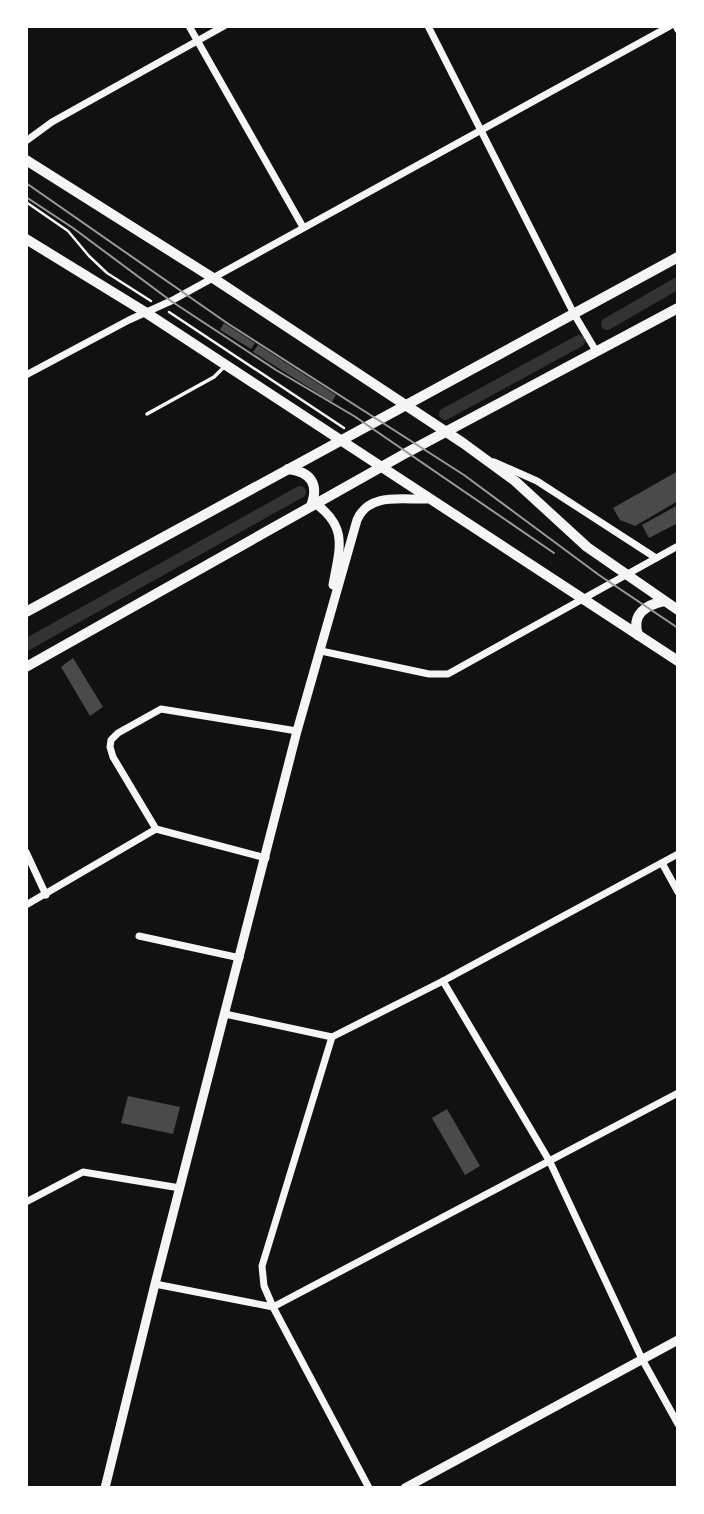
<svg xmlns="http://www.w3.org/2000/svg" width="704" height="1514" font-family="Cabin,sans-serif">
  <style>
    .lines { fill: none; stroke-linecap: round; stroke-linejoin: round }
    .canal { stroke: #333; stroke-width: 12 }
    .building { fill: #4a4a4a }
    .path { stroke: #f5f5f5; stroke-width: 2.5 }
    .service { stroke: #f5f5f5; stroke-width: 3.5 }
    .minor { stroke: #f5f5f5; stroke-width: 7 }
    .tertiary { stroke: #f5f5f5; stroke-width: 9 }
    .secondary { stroke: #f5f5f5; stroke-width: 10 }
    .tram { stroke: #9a9a9a; stroke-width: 2 }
  </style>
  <rect width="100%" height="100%" fill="#111"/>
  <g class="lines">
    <g class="canal">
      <path d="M607,324L678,283"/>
      <path d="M445,414L579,341"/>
      <path d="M26,645L300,492"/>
    </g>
  </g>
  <g class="building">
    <path d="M224,323L255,343L251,349L220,330Z"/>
    <path d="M258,345L336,395L332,402L253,352Z"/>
    <path d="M678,471V501L635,526L620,520L613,508Z"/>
    <path d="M678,505V523L649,538L642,525Z"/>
    <path d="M73,658L103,707L90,716L61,667Z"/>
    <path d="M128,1096L180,1107L173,1134L121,1123Z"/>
    <path d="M447,1109L480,1166L465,1175L432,1118Z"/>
  </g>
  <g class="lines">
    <g class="path">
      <path d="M26,202L68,231L89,256L107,273L151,301"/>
      <path d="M169,312L344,428"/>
    </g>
    <path class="service" d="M147,414L214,377L224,367"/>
    <g class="minor">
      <path d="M189,26L303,227"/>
      <path d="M428,26L574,314L596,351"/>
      <path d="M676,26L678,30"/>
      <path d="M26,141L52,122L224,26"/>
      <path d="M26,375L129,320L171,301L670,26"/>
      <path d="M494,462L537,481L656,558"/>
      <path d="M321,651L429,674H448L678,546"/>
      <path d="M156,829L113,757L110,747L111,740L118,733L161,709L297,731"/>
      <path d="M26,852L46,895"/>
      <path d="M662,863L678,892"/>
      <path d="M26,905L156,829L266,858"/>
      <path d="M139,936L240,958"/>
      <path d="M443,981L550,1162L642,1359L678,1424"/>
      <path d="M225,1014L332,1037L262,1266L264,1286L273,1307L369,1488"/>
      <path d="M332,1037L443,981L678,854"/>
      <path d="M26,1202L83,1172L180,1188"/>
      <path d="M155,1284L273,1307L678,1093"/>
    </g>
    <g class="tertiary">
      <path d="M316,504C349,528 339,550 333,585"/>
      <path d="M105,1488L155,1284L297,731L357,520C369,492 402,500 427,499"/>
      <path d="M405,1488L678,1340"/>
    </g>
    <g class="secondary">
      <path d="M26,160L213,278L463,443L515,481L587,547L678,610"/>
      <path d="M26,239L145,312L678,661"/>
      <path d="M288,469C312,472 319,485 311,506"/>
      <path d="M26,612L678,257"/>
      <path d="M638,635C631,614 646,605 664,601"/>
      <path d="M26,667L406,453L678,308"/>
    </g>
    <g class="tram">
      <path d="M26,183L227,323L464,475L599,575L678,628"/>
      <path d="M26,197L73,228L171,301L276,370L354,416L554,553"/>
    </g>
  </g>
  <rect width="704" height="1514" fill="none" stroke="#ffffff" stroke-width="56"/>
</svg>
